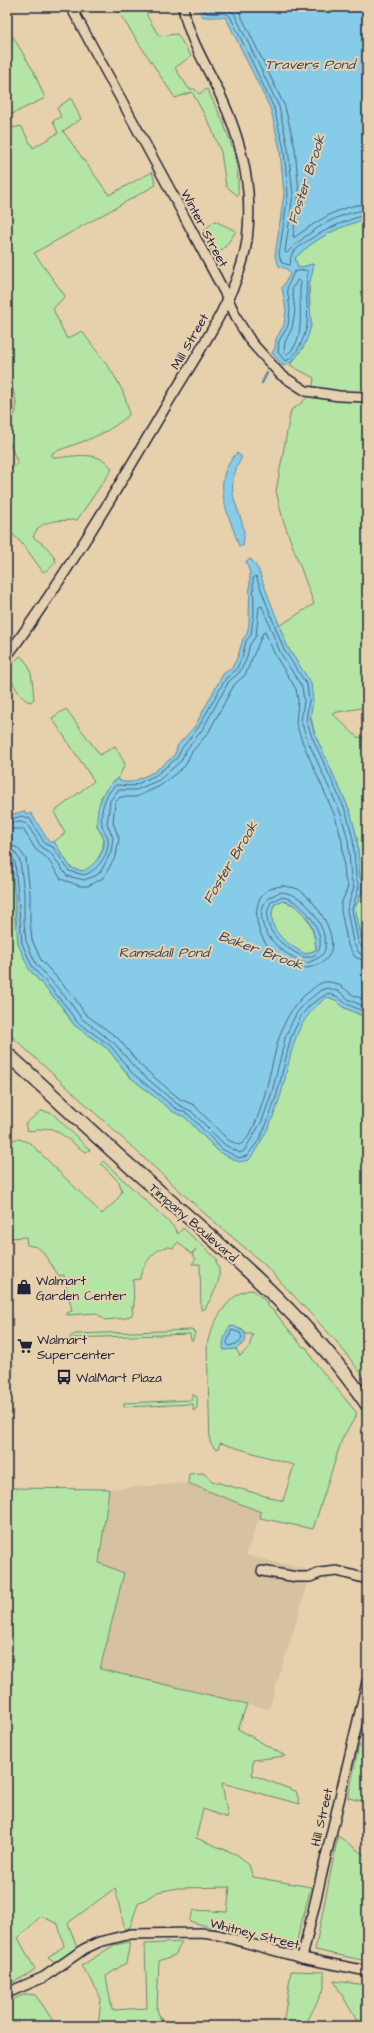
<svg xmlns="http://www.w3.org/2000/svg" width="374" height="2033" font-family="'Architects Daughter',sans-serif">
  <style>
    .built { fill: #d6c2a0 }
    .green { fill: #b5e5a5; stroke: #6c8470; fill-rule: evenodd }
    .water { fill: #86cbe7; stroke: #5e87a2; fill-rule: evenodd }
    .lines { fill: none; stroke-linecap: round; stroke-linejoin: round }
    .shore { stroke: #4a6680; stroke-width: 1 }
    .stream { stroke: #5e87a2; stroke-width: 2.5 }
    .minor-casing { stroke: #22223b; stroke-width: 12 }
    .secondary-casing { stroke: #22223b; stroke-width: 16 }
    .minor { stroke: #e5d1af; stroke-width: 9 }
    .secondary { stroke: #e5d1af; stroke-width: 13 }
    .labels { text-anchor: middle; stroke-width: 4; stroke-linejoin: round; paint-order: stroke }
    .street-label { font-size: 13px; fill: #22223b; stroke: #e5d1af }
    .poi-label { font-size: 13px; fill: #22223b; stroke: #e5d1af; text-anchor: start }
    .water-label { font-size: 14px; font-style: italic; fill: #36445d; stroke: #e5d1af }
  </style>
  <rect width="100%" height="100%" fill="#e6d1ac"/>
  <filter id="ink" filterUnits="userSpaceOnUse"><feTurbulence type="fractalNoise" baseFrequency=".025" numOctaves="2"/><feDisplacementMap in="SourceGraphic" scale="8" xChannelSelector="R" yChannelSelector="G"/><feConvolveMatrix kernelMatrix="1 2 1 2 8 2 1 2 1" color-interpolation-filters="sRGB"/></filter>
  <g filter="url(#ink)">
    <g class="built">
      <path d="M7,378L16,401V412L7,426Z"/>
      <path d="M188,1483L261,1512L246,1555L312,1571L269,1709L100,1670L124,1573L99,1564L109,1489Z"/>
    </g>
    <g class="green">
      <path d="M115,7H147V16L159,36L177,34L191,56L175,68L189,89H195L199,94L207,89C225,125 240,155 238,196L226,186L221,152L210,125L192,92L175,98Z"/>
      <path d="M13,37L33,70L45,98L10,115L13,128L21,126L33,148L58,133L53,121L61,117L57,108L71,98L81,119L63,131L109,195L152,172L156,185L34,253L65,296L53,309L67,339L82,331C99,356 126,383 129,415C104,437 82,441 52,453V456L56,458C74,456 101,450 112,469L77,520C60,521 40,518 33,537C43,544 52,550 56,562L49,569L43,572L25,547L7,528V470L18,464L7,437V426L16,412V401L7,368V38Z"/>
      <path d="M367,219V707L332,713L357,737L367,738V950L362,940L355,908L364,886L360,877L357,838L350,811L315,735L299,665L288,648L279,626L314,604L283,520L276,491L291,410C304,402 313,395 314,378L290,365L303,348L311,326L309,286L313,264L298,268L295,258C315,238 339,226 367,219Z"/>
      <path d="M215,221L236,231L225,247L214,255L202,232Z"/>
      <path d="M20,656C34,666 32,685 34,699L30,702C19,699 10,679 9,668Z"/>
      <path d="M66,709L100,755L115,746L125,764L118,779L111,784L101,797L97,826L104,839L102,851L93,867L83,871L71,868L54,842L65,833L54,812L94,781L52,718Z"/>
      <path d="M7,857L12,863L15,894V923L29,969L62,1007L74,1025L108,1049L129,1076L173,1111L185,1117L219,1152L280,1095L294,1038L304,1018L313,1008L327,997L336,1000L343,1007L367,1018V1381L337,1342L265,1265L203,1212L7,1032Z"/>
      <path d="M281,901C304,904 315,929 316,950L305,954C285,943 265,931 274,905Z"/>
      <path d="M41,1111L52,1113L90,1150L85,1152C76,1146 62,1133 52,1129C43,1126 35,1133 27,1130L25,1124Z"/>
      <path d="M14,1139H19L30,1143L102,1214L116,1201L122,1191L119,1182L101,1164L103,1161L173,1226L178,1234L183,1228L218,1260L216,1261C225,1279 213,1293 205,1309L201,1310L200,1264H192L196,1259L192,1254L196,1249L191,1254L178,1242L173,1248C158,1242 141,1266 140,1279L133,1280L134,1307H132L133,1314L126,1318L105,1320L96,1313L67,1315V1313L72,1311L64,1275L59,1276L42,1251L37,1247L27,1245L26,1237L7,1238V1147Z"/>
      <path d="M253,1290L268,1303L266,1305L273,1310L302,1346L307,1348L313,1360L356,1412V1416L342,1439L313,1529L260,1518L261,1512L188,1483L189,1474L203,1473L212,1481L283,1501L294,1465L220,1443L218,1449H215L210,1442L207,1345C210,1326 230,1289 253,1290ZM231,1326L243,1330L246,1334H253L249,1347L240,1356L236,1349H223Z"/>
      <path d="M191,1330L195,1332L193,1340H191L190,1334L73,1338V1344L69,1342L70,1337L75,1334Z"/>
      <path d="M192,1394L197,1397V1408L193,1411V1404L124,1407V1403L192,1400Z"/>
      <path d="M7,1488L109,1489L99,1563L124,1573L100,1669L247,1704L238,1729L285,1756L253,1760L252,1775L296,1791L300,1804L222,1783L228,1818L203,1809L196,1838L238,1855L249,1865L253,1877L311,1887L294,1951L189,1921L194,1910L227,1912L230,1887L178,1888L157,1892L138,1904L130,1927L125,1930L115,1888L68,1923L77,1948L55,1963L48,1958L64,1946L58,1924L41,1916L18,1938L35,1969L25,1976L7,1985Z"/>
      <path d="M359,1745L367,1751V1802L348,1798Z"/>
      <path d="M338,1836L367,1857V1961L315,1950Z"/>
      <path d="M130,1942L126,1963L106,1976L112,2010L147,2008L145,1944L182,1942L175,1955L159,1961L157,2010L164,2026H98L101,1999L91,1979L81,1966L114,1945Z"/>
      <path d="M291,1971L324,1972V1988L305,2026H283Z"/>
      <path d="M334,1981L367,1985V2026H360Z"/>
      <path d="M25,1994L35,1995L42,2004L56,2026H7V2002Z"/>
    </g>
    <g class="water">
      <path d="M199,7H362L367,14V219C340,226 315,238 295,258L298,268L313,264C314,272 310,278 309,286C308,298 311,311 311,323C310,338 298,362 283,366L272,353L275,348L276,339L284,325L286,310L282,288L290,274L287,269L279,266L275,256L284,194L280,150L271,110L226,18C219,15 210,19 202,16Z"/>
      <path d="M237,453L242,457C217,500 250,511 243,546H239C231,520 214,491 228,465C231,461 233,456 237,453Z"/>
      <path d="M251,559L258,569L288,648L311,683L313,702L310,718L315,735L350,811L357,838L360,877L364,886L355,908L362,940L367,950V1018L343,1007L336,1000L327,997C292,1022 292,1055 281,1094C274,1118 264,1139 249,1160L239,1162L219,1152L185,1117L173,1112L129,1076L108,1049L74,1025L62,1007L29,969L18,944L12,863L7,857V813L14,814L24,811L27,815L31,813L49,842H54L71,868L83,871C94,866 106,852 104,839C103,834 98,830 97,825C96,808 102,787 118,779L123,782H132L154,772L174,756L178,745L195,726L223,674L232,668L238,656L243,639L247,634L249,624L250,573L246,561ZM281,901C304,903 316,929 316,950L305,954C286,943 265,930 274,905Z"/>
      <path d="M234,1326L244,1332L246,1336L245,1342L236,1349L224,1350C221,1343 226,1333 229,1327Z"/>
    </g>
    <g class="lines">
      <g class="shore">
        <path d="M203,7L205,12C213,16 222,10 230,16L274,108L284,149L288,194L279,255L282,263L290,265C291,263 290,259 291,256C298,241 350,217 367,215"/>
        <path d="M208,7L210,9L224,8L234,13L279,107L288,148L293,195L285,252L287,253C307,232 338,212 367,210"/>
        <path d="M237,7L285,107L295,148L299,193L293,237H295C316,222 340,205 367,204"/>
        <path d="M306,270L308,272C304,291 309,307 307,325C305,336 297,358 285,361L278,352L279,341L288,326L290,309L287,288L294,272Z"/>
        <path d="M298,280L301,282C297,301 308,342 286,355L284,352L285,342L292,328L295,311L292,289Z"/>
        <path d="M7,818H15L22,816L30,819L45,844L53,847L69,871L84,875C97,871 110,854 108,839C107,834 102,829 102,824C100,810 105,794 116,785L133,786L156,775L177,758L182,748L198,728L226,678L236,670L242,657L246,641L251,635L254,611L253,578L256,576L284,650L307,685L309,701L306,720L312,737L346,812L353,839L356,877L359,887L352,909L358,941L363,949L367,951"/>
        <path d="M7,823L21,822L27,824L42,848L50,852L67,876L84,880L97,875L101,871L111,852L113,838L107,824L110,801L118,790H136L159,780L181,761L186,750L202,730L229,681L239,673L246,660L250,644L256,636L259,607L262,606L280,652L302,687L304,701L301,721L307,739L341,814L348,840L351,878L354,887L347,910L353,942L359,953L367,956"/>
        <path d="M7,829H23L36,850L47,858L61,879L80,886H88L103,878L116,856L119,838L113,823L115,803L120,797H136L160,786L185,766L191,753L208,733L234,685L245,675L263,633L265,632L275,655L296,689L298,701L296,723L302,741L335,816L342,841L345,879L348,887L341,904V911L348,945L355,957L367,962"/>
        <path d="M7,844L18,848L26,859L30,893V922L32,940L41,960L74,997L85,1014L118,1038L140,1065L161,1083L180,1099L194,1105L228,1140L239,1145C261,1137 272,1054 281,1032C287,1016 296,1001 310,991C316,986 321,981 329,982C338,983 344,988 350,993C355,997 362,998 367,1001"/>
        <path d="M7,850L15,852L20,861L24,893V922L26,941L36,964L69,1001L81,1018L114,1043L136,1069L177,1104L191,1111L225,1145L240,1153L244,1151L262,1121L272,1092L286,1035L296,1014L306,1002L321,990L328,988L340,992L348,999L367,1008"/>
        <path d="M7,855L11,856L15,862L22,943L32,966L65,1005L77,1022L111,1046L132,1073L175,1108L188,1114L222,1149L239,1158L247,1156L259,1140L267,1123L277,1094L291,1037L301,1016L310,1005L328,993L338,997L345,1003L367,1013"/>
        <path d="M283,886C288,887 293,887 298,889C318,901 351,952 317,965C305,970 299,968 289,962C280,957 270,950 265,942C252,922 251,887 283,886Z"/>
        <path d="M280,892C296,893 306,902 314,914C322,926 334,952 316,959C312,961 308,963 304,963C300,962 297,959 293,957C273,947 251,922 267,899Z"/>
        <path d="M281,897C311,899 339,959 304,957C283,947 257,928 271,902Z"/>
        <path d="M232,1330L240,1333L242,1337L239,1343L229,1346L227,1343Z"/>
      </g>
      <path class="stream" d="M262,383L267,373"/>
      <defs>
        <g id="minor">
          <path d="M71,7L174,197L228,299L238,321L252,343L281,375L306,391L339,396L367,397"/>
          <path d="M7,656C65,577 116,491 166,406C191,364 221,321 238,275C248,250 250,219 248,192C245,160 236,130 223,101C209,69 189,41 183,7"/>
          <path d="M262,1571L297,1577H310L320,1573L337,1571L367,1579"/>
          <path d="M302,1958L367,1682"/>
          <path d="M7,1993L44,1977L84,1949L99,1942L131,1934L201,1933L218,1935L302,1958L367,1971"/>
        </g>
        <path id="secondary" d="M7,1054C49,1091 90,1131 132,1168C215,1241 304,1312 367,1404"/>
      </defs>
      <use href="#minor" class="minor-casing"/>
      <use href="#secondary" class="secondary-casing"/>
      <use href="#minor" class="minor"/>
      <use href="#secondary" class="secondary"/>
    </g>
  </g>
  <defs>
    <symbol id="shop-bare" viewBox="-9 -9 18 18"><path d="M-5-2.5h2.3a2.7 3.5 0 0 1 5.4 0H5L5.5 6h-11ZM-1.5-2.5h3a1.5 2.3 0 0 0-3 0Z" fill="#22223b" stroke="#e5d1af" stroke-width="2.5" paint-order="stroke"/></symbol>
    <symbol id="supermarket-bare" viewBox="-9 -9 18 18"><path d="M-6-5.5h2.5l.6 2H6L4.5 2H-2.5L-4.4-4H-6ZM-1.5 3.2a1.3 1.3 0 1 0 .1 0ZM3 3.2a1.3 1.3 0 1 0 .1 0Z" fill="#22223b" stroke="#e5d1af" stroke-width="2.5" paint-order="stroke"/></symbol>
    <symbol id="bus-bare" viewBox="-9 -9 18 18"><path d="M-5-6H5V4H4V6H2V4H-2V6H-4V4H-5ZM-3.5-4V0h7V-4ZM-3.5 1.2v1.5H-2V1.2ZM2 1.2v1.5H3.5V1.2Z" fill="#22223b" stroke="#e5d1af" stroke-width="2.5" paint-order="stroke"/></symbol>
  </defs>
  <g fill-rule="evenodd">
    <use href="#shop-bare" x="13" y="1276" width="22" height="22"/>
    <use href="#supermarket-bare" x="14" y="1335" width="22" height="22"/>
    <use href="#bus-bare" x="53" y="1366" width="22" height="22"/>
  </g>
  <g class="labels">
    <g class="street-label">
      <text transform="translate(205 228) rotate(62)" y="5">Winter Street</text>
      <text transform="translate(189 341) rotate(-60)" y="5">Mill Street</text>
      <text transform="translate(194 1222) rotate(41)" y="5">Timpany Boulevard</text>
      <text transform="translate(321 1817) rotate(-77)" y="5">Hill Street</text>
      <text transform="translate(255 1933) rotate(14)" y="5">Whitney Street</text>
    </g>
    <g class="poi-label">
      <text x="36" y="1285">Walmart<tspan x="36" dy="15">Garden Center</tspan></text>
      <text x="37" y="1344">Walmart<tspan x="37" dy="15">Supercenter</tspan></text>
      <text x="76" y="1382">WalMart Plaza</text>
    </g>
    <g class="water-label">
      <text x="310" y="69">Travers Pond</text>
      <text transform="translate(306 179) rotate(-72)" y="5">Foster Brook</text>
      <text transform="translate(230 862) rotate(-59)" y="5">Foster Brook</text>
      <text transform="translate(261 950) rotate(20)" y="5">Baker Brook</text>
      <text x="164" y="957">Ramsdall Pond</text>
    </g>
  </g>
  <rect width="374" height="2033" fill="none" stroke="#e5d1af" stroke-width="24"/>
  <rect x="12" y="12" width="350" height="2009" fill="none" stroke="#22223b" stroke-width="1.5" filter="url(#ink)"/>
</svg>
